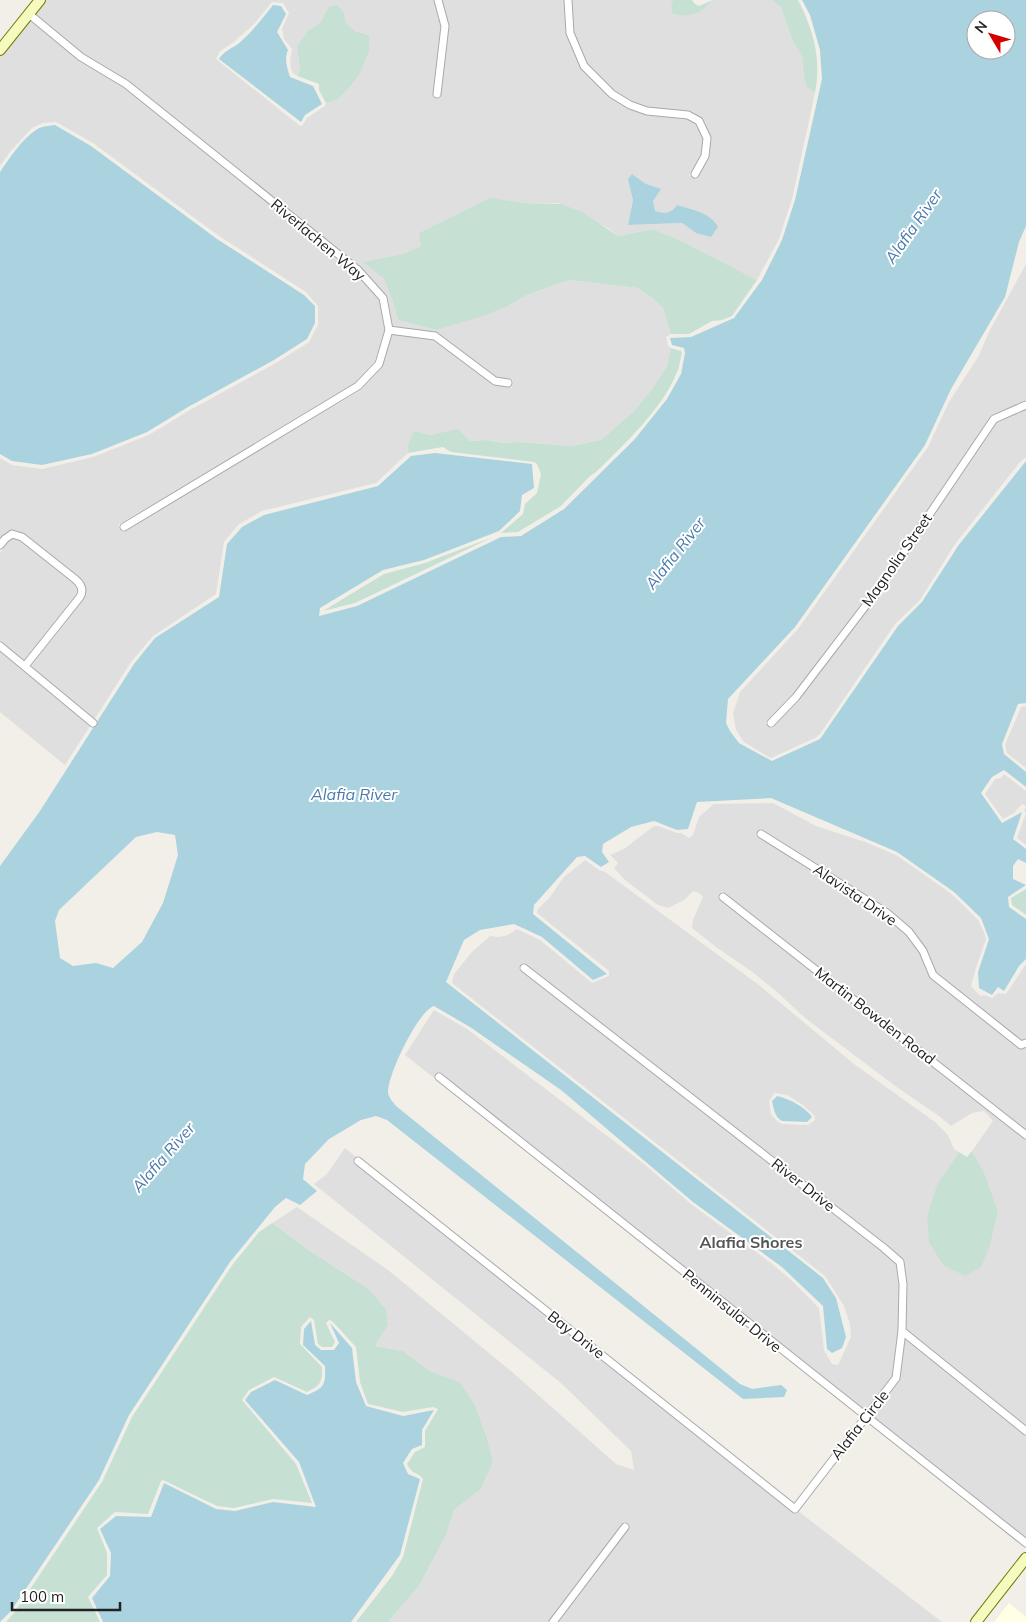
<svg xmlns="http://www.w3.org/2000/svg" width="1026" height="1622" font-family="Mulish,sans-serif">
  <style>
    .residential { fill: #e0dfdf; fill-rule: evenodd }
    .education { fill: #ffffe5 }
    .wetland { fill: #c6e0d4 }
    .water { fill: #aad3df; fill-rule: evenodd }
    .lines { fill: none; stroke-linecap: round; stroke-linejoin: round }
    .street-casing { stroke: #a9a9a9; stroke-width: 9 }
    .secondary-casing { stroke: #707d05; stroke-width: 12 }
    .street { stroke: #fff; stroke-width: 7 }
    .secondary { stroke: #f7fabf; stroke-width: 10 }
    .labels { text-anchor: middle; stroke-width: 4; stroke-linejoin: round; paint-order: stroke }
    .street-label { font-size: 15px; fill: #222; stroke: #fff }
    .water-label { font-size: 16px; font-style: italic; fill: #4a7aab; stroke: #fff }
    .neighbourhood-label { font-size: 16px; font-weight: bold; fill: #555; stroke: #fff }
  </style>
  <rect width="100%" height="100%" fill="#f2efe9"/>
  <g class="residential">
    <path d="M45,0H434L441,26L433,96L440,98L449,27L442,0H564L566,34L580,67L609,96L629,108L647,115L687,119L696,124L703,138L701,155L689,175L696,179L708,158L711,139L703,120L687,111L647,107L632,102L614,91L587,64L574,32L572,0H673L671,5L672,13L675,15H688L713,0H772L781,7L792,39L802,57L804,78L807,87L815,93L792,199L779,239L757,280L682,241L653,229L618,236L608,228L558,203H523L403,254L364,262L384,279L395,308L398,320L436,330L508,306L527,295L569,280L638,288L651,297L663,308L671,334L666,337L668,346L671,348L668,367L652,389L634,411L601,440L572,446L518,442L504,443L485,440L470,441L458,430L431,435L414,431L408,444V453L376,483L262,511L239,524L224,542L216,594L153,636L131,662L94,720L31,666L83,600L85,596V586L77,576L24,534L11,530L6,532L0,539V458L12,465L42,469L93,457L149,435L190,410L276,363L309,342L318,325V306L306,292L219,236L93,143L56,122L43,123L32,128L10,152L0,166V57L30,19L79,60L124,87L355,273L379,300L385,329L375,361L355,383L118,525L123,532L361,390L382,366L392,334L434,340L494,384L512,388L513,380L496,377L437,333L392,326L386,296L360,268L128,81L83,54L34,14ZM272,2L283,3L289,13L282,29L284,39L292,49L290,61L291,69L293,73L297,76L300,69L297,47L308,30L320,23L344,13L346,23L355,31L369,35V53L359,75L349,88L337,100L326,103L325,106L307,118L302,126H300L216,59L220,51L234,42L255,23ZM632,174L646,184L653,201L654,211L664,214L673,211L696,233L682,223L628,225L633,200Z"/>
    <path d="M1026,264V401L991,417L879,580L793,694L765,723L772,728L799,699L886,585L997,422L1026,410V457L1020,462L955,544L920,600L895,624L820,734L815,738L771,758L767,756L744,742L736,730L733,713L740,692L798,629L928,447L949,402L978,357L990,330Z"/>
    <path d="M13,538L20,540L75,584L77,588L76,595L24,660L0,641V552L8,542Z"/>
    <path d="M0,650L90,726L65,765L0,712Z"/>
    <path d="M1026,706V768L1007,753L1005,745L1021,707Z"/>
    <path d="M1004,774L1026,791V845L1017,838L1026,813L1024,810L1026,806L1022,804L1014,813L1003,819L985,794L995,779L1001,778Z"/>
    <path d="M773,803L816,826L865,842L896,855L949,892L959,901L978,920L984,932L986,939L975,971L971,986L980,996L985,995L992,998L998,993L1006,994L1026,964V1038L1021,1040L936,973L927,950L912,929L889,910L760,829L756,835L885,916L906,934L920,952L931,978L1018,1047H1026V1130L722,891L718,897L1026,1140V1427L906,1330L907,1284L902,1260L887,1246L523,963L519,969L882,1251L896,1264L899,1284L898,1331L892,1377L865,1411L439,1072L434,1077L492,1124L405,1055L434,1010L467,1029L644,1164L691,1204L771,1263L791,1280L819,1308L824,1350L832,1364L838,1365L851,1337L850,1324L844,1306L825,1276L452,983L454,974L472,952L490,936L499,937L508,935L517,929L540,940L592,983L609,976V971L537,913V910L550,897L563,878L585,860L599,870L605,872L759,985L854,1064L935,1122L948,1135L954,1149L959,1152L937,1186L927,1216L990,1246L998,1211L984,1172L972,1151L993,1121L984,1111L972,1113L951,1126L939,1116L898,1088L805,1018L776,991L751,971L716,947L692,928L693,920L703,897L699,893L693,891L684,900L668,908L658,905L625,880L614,868L618,863L610,855L624,849L654,826H658L677,833H681L689,838L693,835L699,817L714,804ZM775,1093L787,1095L803,1105L815,1116V1120L808,1125L782,1124L777,1121L771,1114L769,1101Z"/>
    <path d="M345,1148L356,1157L353,1162L789,1509L795,1514L798,1511L942,1622H558L630,1526L624,1521L548,1622H388L419,1586L446,1535L454,1510L481,1489L493,1462L487,1438L476,1407L457,1381L430,1371L403,1351L375,1346L388,1325L386,1309L369,1289L310,1251L272,1223L297,1207L388,1270L511,1371L616,1464L634,1470L631,1451L562,1384L314,1184L327,1174Z"/>
    <path d="M905,1339L1026,1436V1538L871,1417L899,1381Z"/>
  </g>
  <path class="education" d="M1009,1603L1026,1617V1622H994Z"/>
  <g class="wetland">
    <path d="M673,0H692L694,3L699,6L713,0C709,3 707,5 704,9C697,15 679,18 672,13L671,5Z"/>
    <path d="M772,0H798C813,29 822,60 815,93L807,87L804,78L802,57L792,39L781,7Z"/>
    <path d="M337,5L344,13L346,23L355,31L369,35V53L359,75L349,88L337,100L326,103L319,90V84L297,76L300,69L297,47L308,30L320,23L329,7Z"/>
    <path d="M490,198L523,203L561,204L582,212L618,236L653,229L682,241L757,280L732,316L722,320L712,321L689,334H671L663,308L651,297L638,288L569,280L527,295L508,306L483,316L436,330L398,320L395,308L384,279L363,262L403,254L421,246L419,233Z"/>
    <path d="M671,348L681,351L682,353C680,359 680,366 677,372C664,407 623,446 596,472L590,476L561,506L518,532L501,533L523,514L525,504L537,493L541,474L537,464L534,462L451,452L443,447L408,453V444L414,431L431,435L458,429L470,441L485,440L504,443L518,442L572,446L601,440L634,411L652,389L667,367Z"/>
    <path d="M493,537L355,603L323,611L384,574L425,563Z"/>
    <path d="M1026,889V915L1012,905L1011,898Z"/>
    <path d="M972,1151L984,1172L998,1211L990,1246L981,1267L965,1276L943,1265L929,1242L927,1216L937,1185L959,1152L967,1157Z"/>
    <path d="M272,1223L310,1251L369,1289L386,1309L388,1325L375,1346L403,1351L430,1371L457,1381L461,1384L476,1407L487,1438L493,1462L481,1489L454,1510L446,1535L419,1586L388,1622H356L392,1576L403,1557L423,1479C418,1472 412,1475 407,1464L415,1452L425,1447V1431L438,1409L433,1407L403,1412L368,1404L360,1382L356,1347L332,1321L329,1320L326,1323L335,1342L332,1347H322L318,1344L314,1320L310,1317L301,1327L300,1344L322,1367C322,1383 321,1385 307,1392L274,1377L249,1390L242,1400L296,1464L312,1503L273,1499L234,1508L217,1506L163,1480L161,1481L148,1514L115,1512L97,1528L107,1553V1575L88,1597L100,1622H6L14,1613L102,1482L132,1417L233,1264L259,1232Z"/>
  </g>
  <g class="water">
    <path d="M802,0H1026V226L1019,242L1005,297L951,389L925,445L795,627L728,699L726,723L730,731L739,743L772,761L820,739L898,626L922,602L958,546L1026,461V703L1018,704L1002,744L1004,754L1026,772V787L1004,770L992,777L981,793L1002,823L1022,812L1013,839L1026,849V863L1018,859L1013,866V879L1026,885L1008,897L1009,907L1026,919V959L1019,966L1004,991L998,987L992,995L979,988L978,972L989,939L981,918L954,892L897,852L771,798L697,802L688,829L677,830L654,821L631,827L603,844L602,852L609,862L601,867L585,856L577,857L534,905L533,914L607,974L593,980L542,937L514,924L480,930L464,940L446,982L823,1278L836,1298L846,1337L842,1348L832,1353L827,1349L823,1306L782,1267L693,1202L561,1090L470,1027L434,1006C418,1011 387,1076 388,1093C389,1098 393,1102 396,1106L740,1384L752,1389L781,1385L787,1390L784,1397L743,1399L387,1120L376,1116L361,1120L329,1139L305,1164L303,1179L317,1191L300,1205L286,1198L275,1207L230,1262L129,1415L99,1480L11,1611L0,1622V866L40,811L134,664L155,638L219,597L227,544L242,527L264,515L378,486L411,456L435,453L532,464L534,488L522,495L520,511L499,531L424,560L383,570L320,608L319,616L357,606L501,537L521,536L564,509L634,440L667,399L681,374L685,353L684,348L672,345L670,338L691,337L734,318L762,280L782,240L795,200L822,79L820,50L810,15ZM976,20H1006V50H976ZM157,832L175,835L178,855L163,903L142,942L113,968L96,963L73,966L60,958L55,921L59,910L136,837Z"/>
    <path d="M273,5L281,6L286,14L277,32L288,50C284,59 287,68 290,77L313,86L322,104L305,115L301,122L219,59C224,51 231,49 238,44C252,32 262,19 273,5Z"/>
    <path d="M55,125L91,146L217,239L304,295L315,306V323L307,339L274,360L188,407L147,432L92,454L42,465L12,461L0,454V172C9,159 22,139 36,130C41,126 48,126 55,125Z"/>
    <path d="M632,174L646,184L661,189L653,201L655,211C664,214 671,214 677,205C692,210 710,212 718,227L711,237L696,233L682,223L628,225L633,200L628,179Z"/>
    <path d="M777,1096C790,1099 805,1107 812,1117L807,1122L782,1121C774,1116 774,1109 772,1101Z"/>
    <path d="M311,1321L315,1345L321,1350H334L339,1343L330,1323L352,1348L356,1382L366,1406L403,1416L434,1410L422,1430V1445L412,1449L403,1463L408,1474L420,1479L400,1555L351,1622H103L92,1598L110,1576L111,1553L100,1529L116,1516L151,1517L164,1483L216,1509L235,1511L273,1502L316,1507L299,1462L245,1400L251,1392L275,1380L307,1395C324,1388 326,1385 325,1366L303,1345L304,1329Z"/>
  </g>
  <g class="lines">
    <defs>
      <g id="street">
        <path d="M568,0L570,33L584,66L612,94L630,105L647,111L688,115L699,121L707,138L705,156L695,174"/>
        <path d="M29,14L81,57L126,84L358,270L383,298L389,330L379,364L358,386L124,527"/>
        <path d="M437,94L445,26L438,0"/>
        <path d="M389,330L435,336L495,381L508,383"/>
        <path d="M0,545L5,539L12,534L22,537L75,579C81,584 84,590 80,597L25,666"/>
        <path d="M0,646L93,723"/>
        <path d="M771,723L796,697L883,583L994,419L1026,405"/>
        <path d="M761,834L887,913L909,932L923,951L933,975L1021,1045L1026,1043"/>
        <path d="M723,897L1026,1135"/>
        <path d="M524,968L884,1248L900,1262L903,1284L902,1331L1026,1431"/>
        <path d="M439,1077L1026,1543"/>
        <path d="M358,1161L795,1509L896,1378L902,1331"/>
        <path d="M553,1622L625,1527"/>
      </g>
      <g id="secondary">
        <path d="M0,50L40,0"/>
        <path d="M976,1622L1026,1558"/>
      </g>
    </defs>
    <use href="#street" class="street-casing"/>
    <use href="#secondary" class="secondary-casing"/>
    <use href="#street" class="street"/>
    <use href="#secondary" class="secondary"/>
  </g>
  <g class="labels">
    <g class="street-label">
      <text transform="translate(318 240) rotate(40)" y="5">Riverlachen Way</text>
      <text transform="translate(897 560) rotate(-55)" y="5">Magnolia Street</text>
      <text transform="translate(855 895) rotate(34)" y="5">Alavista Drive</text>
      <text transform="translate(875 1016) rotate(38)" y="5">Martin Bowden Road</text>
      <text transform="translate(803 1185) rotate(38)" y="5">River Drive</text>
      <text transform="translate(732 1311) rotate(39)" y="5">Penninsular Drive</text>
      <text transform="translate(576 1335) rotate(38)" y="5">Bay Drive</text>
      <text transform="translate(860 1425) rotate(-52)" y="5">Alafia Circle</text>
    </g>
    <g class="water-label">
      <text transform="translate(913 226) rotate(-55)" y="6">Alafia River</text>
      <text transform="translate(675 553) rotate(-52)" y="6">Alafia River</text>
      <text x="354" y="800">Alafia River</text>
      <text transform="translate(163 1157) rotate(-49)" y="6">Alafia River</text>
    </g>
    <g class="neighbourhood-label">
      <text x="751" y="1248">Alafia Shores</text>
    </g>
  </g>
  <g transform="translate(991 35) rotate(308)"><circle r="24" fill="#ffffff" stroke="#a7a7a7"/>
  <path d="M0-4L9 19L0 12L-9 19Z" fill="#d40000"/>
  <text y="-8" font-size="14" font-weight="bold" text-anchor="middle" fill="#222222">N</text>
  </g>
  <path d="M12 1602v8h108v-8" fill="none" stroke="#222222" stroke-width="2.5"/>
  <text x="20" y="1602" font-size="15" fill="#222222" stroke="#ffffff" stroke-width="4" paint-order="stroke">100 m</text>
</svg>
